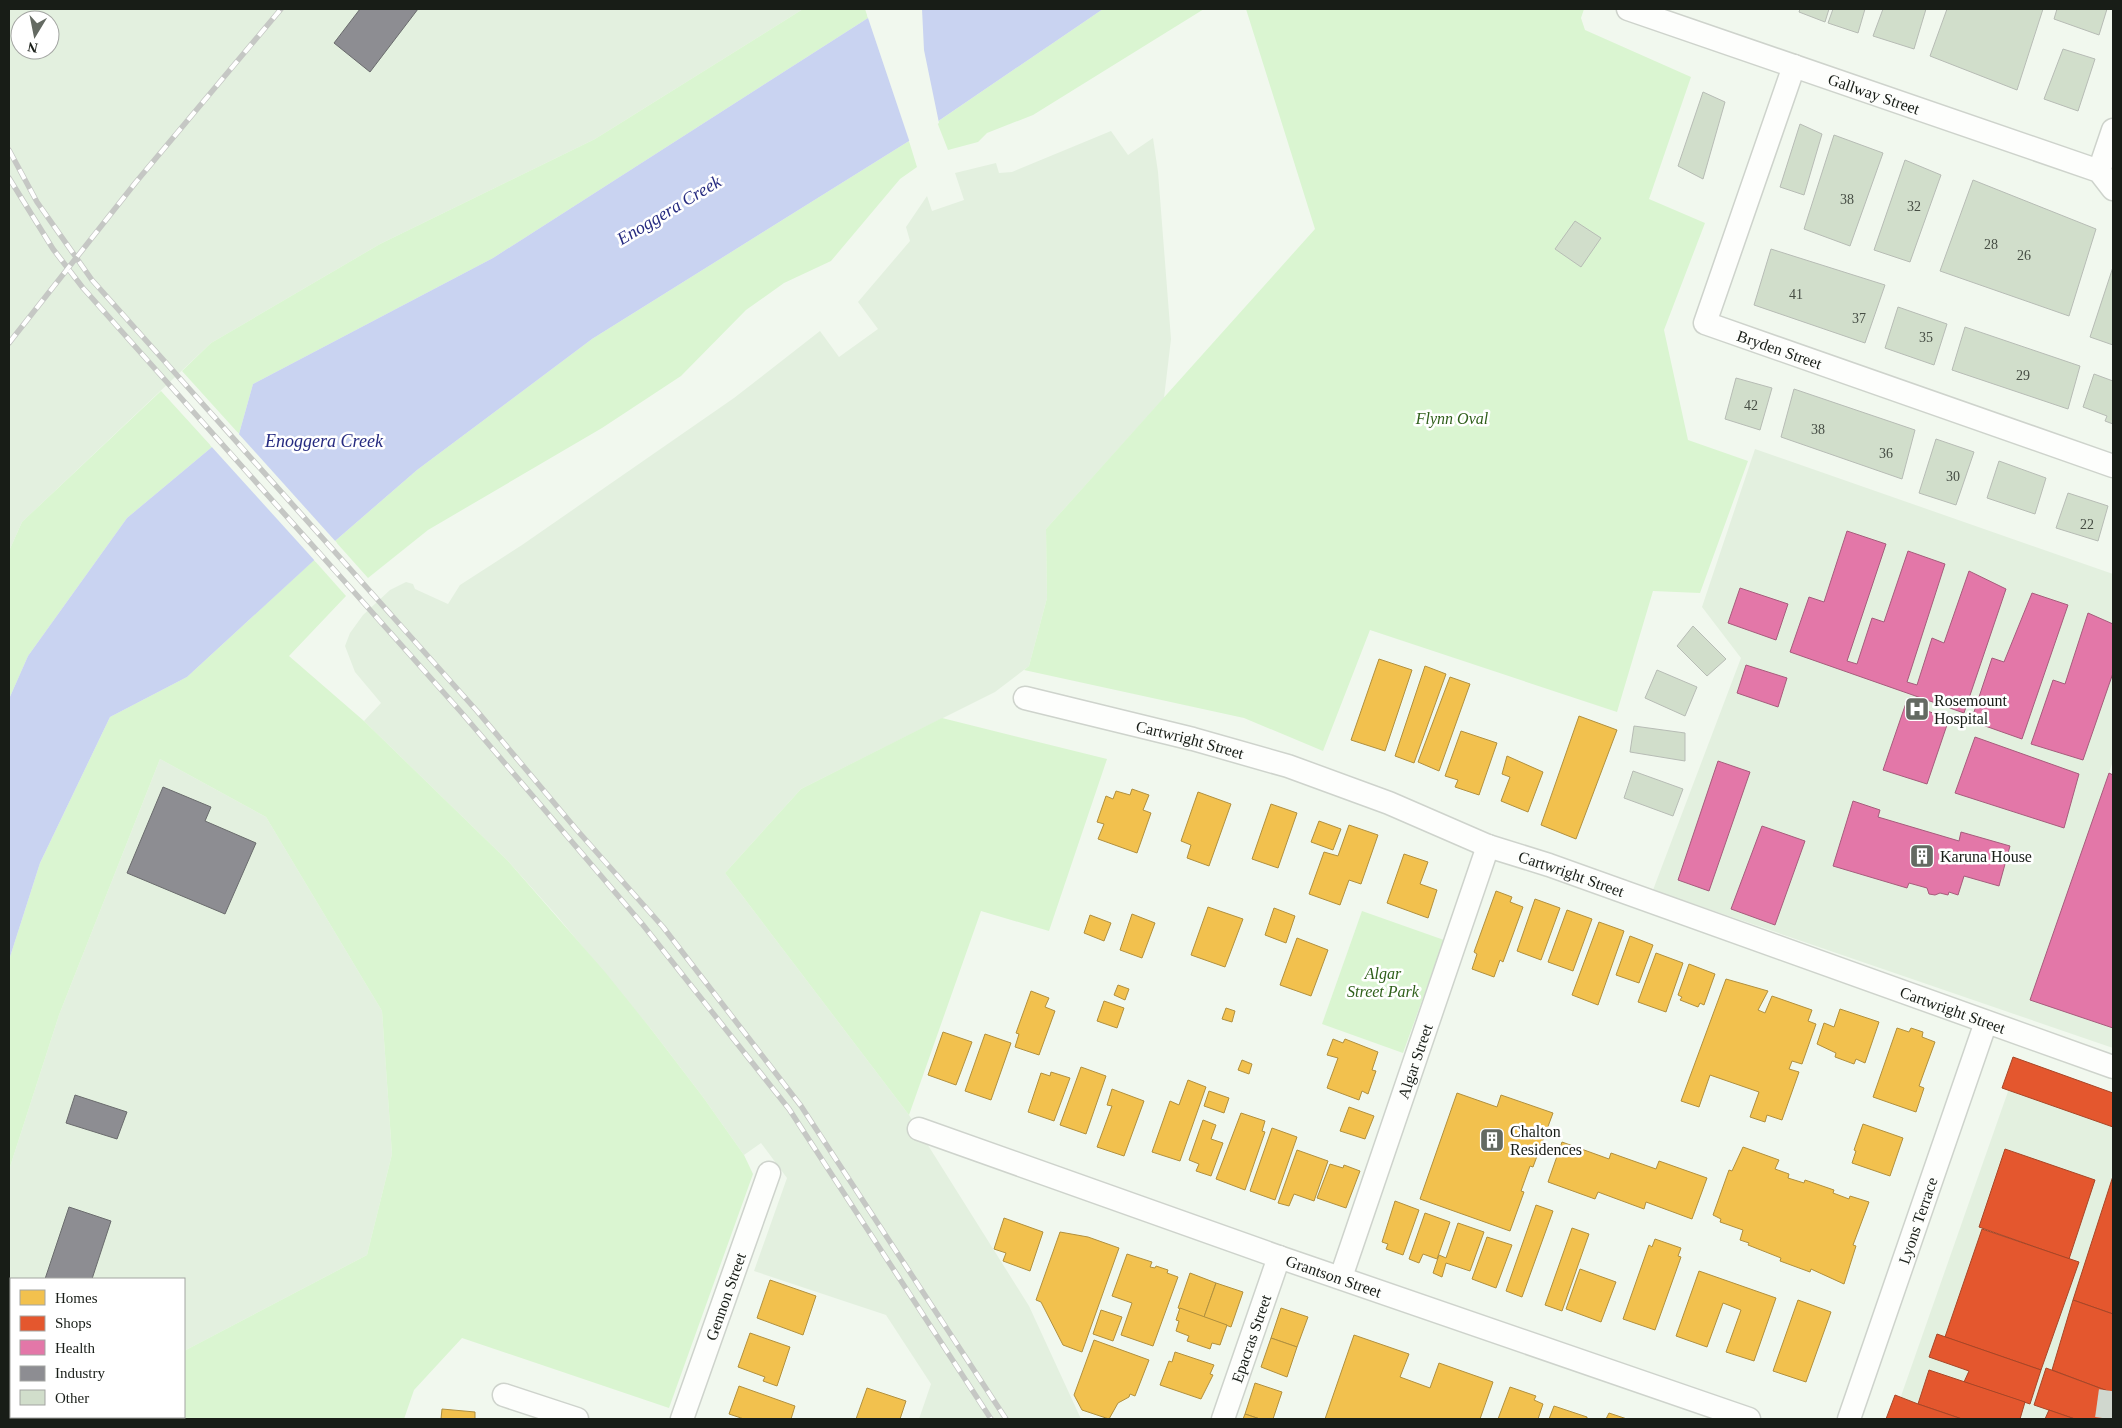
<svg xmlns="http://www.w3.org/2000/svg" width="2122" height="1428" font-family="'Times New Roman',serif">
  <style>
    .built { fill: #e3f0df; fill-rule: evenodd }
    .green { fill: #daf5d1 }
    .water { fill: #c9d3f1 }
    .pier { fill: #f1f8ee }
    .homes { fill: #f2c14e; stroke: #b1903e }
    .shops { fill: #e4572e; stroke: #a74627 }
    .health { fill: #e377a8; stroke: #a65c7c }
    .industry { fill: #8d8d92; stroke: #6a6b6d }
    .building { fill: #d1decb; stroke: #b7bcb5 }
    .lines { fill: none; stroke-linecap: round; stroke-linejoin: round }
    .highway-tunnel { stroke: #d0d7ce; stroke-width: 28; stroke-dasharray: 28 14; stroke-linecap: butt }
    .minor-casing { stroke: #ced3cc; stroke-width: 25 }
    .minor { stroke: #fdfefc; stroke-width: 22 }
    .rail-casing { stroke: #c5c7c4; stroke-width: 5.5 }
    .rail { stroke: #fff; stroke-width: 4; stroke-dasharray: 11; stroke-linecap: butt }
    .labels { text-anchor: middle; stroke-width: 5; stroke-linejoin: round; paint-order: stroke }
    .number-label { font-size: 14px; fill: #464d44 }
    .street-label { font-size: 16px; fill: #181d17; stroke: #fff }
    .park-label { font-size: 16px; font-style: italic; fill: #2f5f1a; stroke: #fff }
    .poi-label { font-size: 16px; fill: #181d17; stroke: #fff; text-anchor: start }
    .water-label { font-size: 18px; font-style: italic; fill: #262b80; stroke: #fff }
  </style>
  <rect width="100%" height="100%" fill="#f1f8ee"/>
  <g class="built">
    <path d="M9,9H803L595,139L380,244L211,343L22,522L9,551ZM20,20H50V50H20Z"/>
    <path d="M1111,131L1128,155L1153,138L1158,172L1171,339L1164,398L1046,529L1047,598L1029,666L995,692L801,789L725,873L909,1115L1029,1306L1081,1419H919L931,1384L886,1315L754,1271L787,1178L761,1143L744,1155L703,1097L651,1029L557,916L508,861L364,721L381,703L355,672L345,646L350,633L363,615L390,590L406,582L413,584L415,589L448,604L460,585L522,545L734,398L820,331L839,357L878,329L858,302L910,241L906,227L927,196L932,211L964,200L955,173L996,163L999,173L1012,172Z"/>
    <path d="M1755,449L2113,574V761L2105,784L2113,786V1048L1653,890L1741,658L1702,607Z"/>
    <path d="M160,759L266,817L382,1011L392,1154L367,1255L184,1351V1279H11V1417H103L102,1419H9V1170L59,1015Z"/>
    <path d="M2018,1063L2113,1095V1419H1893Z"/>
  </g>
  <g class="green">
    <path d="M803,9H865L868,18L493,258L253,384L239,434L182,371L211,343L380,244L595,139Z"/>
    <path d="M1103,9H1204L1033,115L987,133L978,142L948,150L937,122Z"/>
    <path d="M1246,9H1584L1581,18L1585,30L1691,77L1649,199L1705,223L1664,330L1688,440L1748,461L1700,593L1653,591L1617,712L1370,630L1323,751L1244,718L1024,670L1029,666L1047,598L1046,529L1315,229Z"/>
    <path d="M909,141L917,167L900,179L831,261L784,283L746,310L681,376L602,428L428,530L368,578L335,541L417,470L592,339Z"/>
    <path d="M161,391L212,447L127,518L28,656L9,699V551L22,522Z"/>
    <path d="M314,560L346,596L289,656L364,721L508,861L605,972L651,1029L703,1097L744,1155L753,1174L669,1408L462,1338L414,1390L404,1419H102L103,1417H184V1351L367,1255L392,1154L382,1011L266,817L160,759L59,1015L9,1170V960L40,863L110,717L187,677Z"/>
    <path d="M942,718L1107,759L1049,931L981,911L909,1115L725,873L801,789Z"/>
    <path d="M1362,911L1444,940L1403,1053L1322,1024Z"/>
  </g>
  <path class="water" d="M887,9H1103L909,141L592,339L417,470L335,541L187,677L110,717L40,863L9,960V699L28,656L127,518L212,447L239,434L253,384L493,258L868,18Z"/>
  <g class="pier">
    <path d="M881,9H922L924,50L939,123L910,143L867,15Z"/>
    <path d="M237,432L337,543L316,562L210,445Z"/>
  </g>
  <g class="homes">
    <path d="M1379,659L1412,670L1385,751L1351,740Z"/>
    <path d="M1425,666L1446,674L1414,763L1395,756Z"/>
    <path d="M1450,677L1470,684L1439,771L1418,762Z"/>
    <path d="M1579,716L1617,730L1576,839L1541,825Z"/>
    <path d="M1461,731L1497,743L1479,795L1455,787L1458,780L1445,776Z"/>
    <path d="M1507,756L1543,772L1528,812L1501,801L1510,777L1502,774Z"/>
    <path d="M1132,789L1149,795L1143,810L1151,813L1137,853L1098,839L1104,824L1097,822L1106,796L1113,799L1116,791L1130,795Z"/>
    <path d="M1198,792L1231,804L1209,866L1187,858L1191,845L1181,841Z"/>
    <path d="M1271,804L1297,813L1278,868L1252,859Z"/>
    <path d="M1319,821L1341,829L1333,850L1311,842Z"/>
    <path d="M1349,825L1378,835L1361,884L1349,880L1340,905L1309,894L1324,852L1338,856Z"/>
    <path d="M1404,854L1428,862L1420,884L1437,890L1428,918L1387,903Z"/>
    <path d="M1496,891L1512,897L1510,902L1523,907L1503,962L1500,960L1494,977L1472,969L1477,954L1474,952Z"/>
    <path d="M1535,899L1560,908L1541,960L1517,951Z"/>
    <path d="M1208,907L1243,919L1225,967L1191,955Z"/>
    <path d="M1274,908L1295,916L1286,943L1265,935Z"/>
    <path d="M1567,910L1592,919L1573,971L1548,962Z"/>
    <path d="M1132,914L1155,923L1142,958L1120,950Z"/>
    <path d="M1090,915L1111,923L1104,941L1084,933Z"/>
    <path d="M1599,922L1624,931L1598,1005L1572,995Z"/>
    <path d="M1630,936L1653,945L1639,983L1616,975Z"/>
    <path d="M1297,938L1328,950L1311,996L1280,985Z"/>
    <path d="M1656,953L1683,963L1666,1012L1638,1002Z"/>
    <path d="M1689,964L1715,974L1704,1005L1700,1003L1698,1007L1680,1000L1682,997L1678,995Z"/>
    <path d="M1726,979L1768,991L1758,1010L1765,1013L1772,996L1812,1010L1808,1021L1816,1024L1802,1064L1792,1061L1789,1069L1799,1072L1782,1120L1767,1115L1765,1122L1750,1117L1759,1092L1710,1075L1699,1107L1681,1101Z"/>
    <path d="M1118,985L1129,989L1125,1000L1114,995Z"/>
    <path d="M1031,991L1049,998L1045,1007L1055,1011L1039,1055L1015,1047L1019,1034L1016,1033Z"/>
    <path d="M1104,1001L1124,1008L1117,1028L1097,1021Z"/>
    <path d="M1226,1008L1235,1011L1232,1022L1222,1019Z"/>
    <path d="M1840,1009L1879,1022L1865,1063L1856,1059L1854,1064L1835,1057L1836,1053L1817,1044L1824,1023L1834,1027Z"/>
    <path d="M1897,1028L1909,1032L1911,1028L1923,1032L1922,1037L1935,1042L1919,1086L1924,1088L1916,1112L1873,1097Z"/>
    <path d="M943,1032L972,1042L956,1085L928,1075Z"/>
    <path d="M985,1034L1011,1043L991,1100L965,1091Z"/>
    <path d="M1333,1039L1343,1043L1345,1039L1378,1052L1372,1070L1376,1071L1368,1094L1362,1091L1359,1100L1327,1088L1338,1058L1327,1055Z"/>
    <path d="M1242,1060L1252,1064L1249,1074L1238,1070Z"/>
    <path d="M1081,1067L1106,1076L1086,1134L1060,1125Z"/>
    <path d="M1051,1072L1070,1078L1054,1121L1028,1112L1041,1073L1050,1076Z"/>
    <path d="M1188,1080L1206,1087L1180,1161L1152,1152L1170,1101L1179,1105Z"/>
    <path d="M1112,1089L1144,1101L1124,1156L1097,1147L1112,1106L1107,1105Z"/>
    <path d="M1209,1091L1229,1098L1224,1113L1204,1106Z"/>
    <path d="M1457,1093L1497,1107L1501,1095L1553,1113L1533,1167L1530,1166L1521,1191L1524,1192L1510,1231L1420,1199Z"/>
    <path d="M1349,1107L1374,1116L1365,1139L1340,1131Z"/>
    <path d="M1241,1113L1265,1121L1262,1131L1265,1132L1245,1190L1216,1179Z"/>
    <path d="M1203,1120L1216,1125L1211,1139L1223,1143L1211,1176L1196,1171L1199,1164L1189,1160Z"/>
    <path d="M1863,1124L1903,1138L1890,1176L1852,1163L1856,1151L1854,1150Z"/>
    <path d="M1272,1128L1297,1137L1275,1200L1250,1191Z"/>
    <path d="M1562,1142L1609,1159L1611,1153L1656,1169L1659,1161L1707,1178L1692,1219L1646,1202L1644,1209L1598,1192L1595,1199L1548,1182Z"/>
    <path d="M1743,1147L1779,1160L1775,1169L1789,1174L1788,1178L1804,1183L1805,1180L1834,1190L1833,1193L1849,1199L1850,1196L1869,1202L1853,1245L1856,1246L1844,1284L1811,1269L1810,1272L1780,1261L1781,1258L1748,1245L1749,1243L1740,1240L1743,1230L1720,1222L1721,1219L1713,1215L1729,1170L1732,1171Z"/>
    <path d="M1297,1150L1328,1161L1314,1201L1294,1194L1289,1206L1278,1203Z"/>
    <path d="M1330,1164L1343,1168L1344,1165L1360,1171L1346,1208L1317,1198Z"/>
    <path d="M1395,1201L1419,1210L1403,1255L1386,1249L1388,1244L1382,1242Z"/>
    <path d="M1536,1205L1553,1211L1522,1297L1506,1291Z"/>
    <path d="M1425,1213L1450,1222L1437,1259L1423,1254L1419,1263L1409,1259Z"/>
    <path d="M1004,1218L1043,1232L1030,1271L1003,1261L1006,1253L994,1249Z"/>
    <path d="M1458,1223L1484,1232L1470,1271L1446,1263L1442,1277L1433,1273L1439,1255L1446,1258Z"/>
    <path d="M1572,1228L1589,1234L1562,1311L1545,1305Z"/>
    <path d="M1060,1232L1088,1237L1119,1248L1082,1352L1063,1345L1041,1302L1036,1300Z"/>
    <path d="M1487,1237L1512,1245L1496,1288L1472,1279Z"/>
    <path d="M1655,1239L1681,1248L1678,1256L1681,1257L1655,1330L1623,1319L1649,1245L1652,1247Z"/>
    <path d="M1127,1254L1152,1262L1150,1267L1155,1268L1156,1266L1168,1270L1167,1273L1178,1277L1153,1346L1121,1335L1132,1303L1112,1296Z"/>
    <path d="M1580,1269L1616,1282L1601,1322L1566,1309Z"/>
    <path d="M1699,1271L1776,1298L1754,1361L1726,1352L1741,1310L1723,1303L1707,1347L1676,1336Z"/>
    <path d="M1190,1273L1216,1283L1204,1317L1178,1308Z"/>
    <path d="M770,1280L816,1296L803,1335L757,1318Z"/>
    <path d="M1216,1283L1243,1292L1231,1327L1204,1317Z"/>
    <path d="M1798,1300L1831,1312L1806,1382L1773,1371Z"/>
    <path d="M1180,1308L1227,1325L1220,1345L1212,1343L1210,1349L1187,1341L1189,1336L1176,1331L1179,1321L1176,1320Z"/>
    <path d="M1281,1308L1308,1317L1297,1347L1271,1338Z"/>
    <path d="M1101,1310L1122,1317L1113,1341L1093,1334Z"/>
    <path d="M750,1333L790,1347L777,1386L763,1381L765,1377L738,1367Z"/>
    <path d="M1354,1335L1409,1354L1400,1377L1430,1388L1439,1363L1493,1382L1480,1419H1325Z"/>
    <path d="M1271,1338L1297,1347L1287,1377L1261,1367Z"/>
    <path d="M1094,1340L1149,1360L1135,1396L1130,1394L1129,1397L1118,1403L1109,1419L1082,1410L1074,1395Z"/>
    <path d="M1175,1352L1214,1365L1210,1374L1213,1375L1201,1399L1160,1385L1169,1361L1172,1362Z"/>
    <path d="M1255,1383L1282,1392L1273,1419H1260L1245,1414Z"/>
    <path d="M739,1386L795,1406L791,1419H744L729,1414Z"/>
    <path d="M1510,1387L1536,1396L1534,1400L1543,1404L1538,1419H1498Z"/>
    <path d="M867,1388L906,1401L900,1419H856Z"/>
    <path d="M1554,1406L1587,1417V1419H1549Z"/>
    <path d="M442,1409L475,1412V1419H441Z"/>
    <path d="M1609,1413L1627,1419H1606Z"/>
    <path d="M1245,1414L1260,1419H1243Z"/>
  </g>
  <g class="shops">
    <path d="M2013,1057L2113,1093V1127L2002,1088Z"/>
    <path d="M2005,1149L2095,1180L2069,1259L1979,1227Z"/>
    <path d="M2113,1176V1314L2073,1300Z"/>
    <path d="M1982,1229L2079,1262L2041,1370L1945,1337Z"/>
    <path d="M2073,1300L2113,1314V1393L2052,1370Z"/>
    <path d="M1937,1334L2041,1370L2030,1404L1964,1382L1969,1371L1929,1357Z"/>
    <path d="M2046,1368L2113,1393V1419H2075L2034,1405Z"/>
    <path d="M1929,1370L2025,1402L2020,1419H1962L1918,1404Z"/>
    <path d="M1895,1395L1918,1404L1962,1419H1886Z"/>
    <path d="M2049,1410L2075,1419H2045Z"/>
  </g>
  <g class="health">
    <path d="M1847,531L1886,544L1847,661L1857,664L1872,618L1884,622L1908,551L1945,564L1907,682L1917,685L1932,638L1944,643L1969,571L2006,589L1964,713L1790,652L1809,597L1824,602Z"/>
    <path d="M1740,588L1788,604L1776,640L1728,623Z"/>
    <path d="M2032,593L2068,605L2022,739L1971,721L1992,658L2004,662Z"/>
    <path d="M2088,613L2113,624V673L2083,760L2031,744L2053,680L2065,684Z"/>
    <path d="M1746,665L1787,678L1778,707L1737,693Z"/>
    <path d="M1906,703L1949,719L1927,784L1883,770Z"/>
    <path d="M1975,737L2079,774L2064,828L1955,793Z"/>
    <path d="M1718,761L1750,772L1709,891L1678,880Z"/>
    <path d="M2109,773L2113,775V1028L2030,1000Z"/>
    <path d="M1853,801L1880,810L1878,817L1959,841L1961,832L2010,846L1999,886L1964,876L1958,895L1949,892L1948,895L1940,893L1935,895L1929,894L1927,888L1909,883L1907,888L1833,866Z"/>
    <path d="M1762,826L1805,841L1775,925L1731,909Z"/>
  </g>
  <g class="industry">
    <path d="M360,9H418L370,72L334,43Z"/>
    <path d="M163,787L211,807L205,821L256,843L225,914L127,873Z"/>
    <path d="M75,1095L127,1112L117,1139L66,1123Z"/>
    <path d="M69,1207L111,1221L92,1279H45Z"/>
  </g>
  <g class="building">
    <path d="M1800,9H1829L1825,22L1799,12Z"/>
    <path d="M1833,9H1865L1858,33L1828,23Z"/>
    <path d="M1883,9H1926L1914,49L1873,36Z"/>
    <path d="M1947,9H2043L2017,90L1930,56Z"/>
    <path d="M2057,9H2107L2099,35L2054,19Z"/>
    <path d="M2063,49L2095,59L2078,111L2044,99Z"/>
    <path d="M1703,92L1725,102L1703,179L1678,166Z"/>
    <path d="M1800,124L1822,134L1804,195L1780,187Z"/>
    <path d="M1834,135L1883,153L1850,246L1804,229Z"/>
    <path d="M1905,160L1941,175L1910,262L1874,250Z"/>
    <path d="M1973,180L2096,229L2069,316L1940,271Z"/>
    <path d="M1575,221L1601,238L1581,267L1555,249Z"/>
    <path d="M1771,249L1885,285L1865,343L1754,305Z"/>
    <path d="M2113,267V345L2090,337Z"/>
    <path d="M1898,307L1947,324L1934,365L1885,348Z"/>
    <path d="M1965,327L2080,366L2068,409L1952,370Z"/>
    <path d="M2094,374L2113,381V424L2105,421L2107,416L2083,407Z"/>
    <path d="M1736,378L1772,388L1760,430L1725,419Z"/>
    <path d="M1794,389L1915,430L1902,479L1781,437Z"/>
    <path d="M1936,439L1974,452L1956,505L1919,493Z"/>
    <path d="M1999,461L2046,478L2035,514L1987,498Z"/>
    <path d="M2068,493L2108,506L2098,541L2056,528Z"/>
    <path d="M1693,626L1726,659L1707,676L1677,646Z"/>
    <path d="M1657,670L1697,687L1685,716L1645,698Z"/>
    <path d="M1634,726L1685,733V761L1630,752Z"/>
    <path d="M1633,771L1683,789L1673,816L1624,798Z"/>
  </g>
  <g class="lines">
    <path class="highway-tunnel" d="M2109,1419L2113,1390"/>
    <defs>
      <g id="minor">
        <path id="s1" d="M1628,9L2099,171L2113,189"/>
        <path id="s2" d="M1794,66L1705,323L2113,466"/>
        <path d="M2099,171L2113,130"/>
        <path id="s3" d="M1025,698L1193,739L1288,766L1389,803L1488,846L1549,865L2113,1067"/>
        <path id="s4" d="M919,1129L1279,1257L1749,1419"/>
        <path id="s5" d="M1341,1277L1488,846"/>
        <path d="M504,1395L577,1419"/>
        <path id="s6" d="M682,1419L769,1173"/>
        <path id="s7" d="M1223,1419L1279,1257"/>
        <path id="s8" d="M1849,1419L1986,1022"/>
      </g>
    </defs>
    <use href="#minor" class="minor-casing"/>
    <use href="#minor" class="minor"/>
    <defs>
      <g id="rail">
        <path d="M9,150L37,202L92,280L477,711L576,829L663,927L801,1106L1006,1419"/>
        <path d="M9,178L53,249L83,288L461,712L643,925L789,1109L991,1419"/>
        <path d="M9,343L136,182L281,9"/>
      </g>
    </defs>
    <use href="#rail" class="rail-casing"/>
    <use href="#rail" class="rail"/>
  </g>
  <defs>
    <symbol id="hospital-square" viewBox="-11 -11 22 22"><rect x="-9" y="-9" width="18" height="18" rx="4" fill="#646a62" stroke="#fff"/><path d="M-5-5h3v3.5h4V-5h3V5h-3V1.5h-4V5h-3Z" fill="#fff"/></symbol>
    <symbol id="building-square" viewBox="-11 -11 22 22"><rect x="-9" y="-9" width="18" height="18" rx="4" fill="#646a62" stroke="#fff"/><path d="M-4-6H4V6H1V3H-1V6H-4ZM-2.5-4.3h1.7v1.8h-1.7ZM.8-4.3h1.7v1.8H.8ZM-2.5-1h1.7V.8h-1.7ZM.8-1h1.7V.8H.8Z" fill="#fff"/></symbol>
  </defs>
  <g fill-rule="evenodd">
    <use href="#hospital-square" x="1903" y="695" width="28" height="28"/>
    <use href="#building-square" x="1908" y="842" width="28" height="28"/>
    <use href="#building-square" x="1478" y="1126" width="28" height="28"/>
  </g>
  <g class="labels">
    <g class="number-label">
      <text x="1847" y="204">38</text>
      <text x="1914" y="211">32</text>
      <text x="1991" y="249">28</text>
      <text x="2024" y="260">26</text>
      <text x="1796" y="299">41</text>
      <text x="1859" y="323">37</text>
      <text x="1926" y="342">35</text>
      <text x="2023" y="380">29</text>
      <text x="1751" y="410">42</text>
      <text x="1818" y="434">38</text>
      <text x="1886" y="458">36</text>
      <text x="1953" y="481">30</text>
      <text x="2087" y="529">22</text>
    </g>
    <g class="street-label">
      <text dy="6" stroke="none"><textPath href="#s1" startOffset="260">Gallway Street</textPath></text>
      <text dy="6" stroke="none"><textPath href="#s2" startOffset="351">Bryden Street</textPath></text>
      <text dy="6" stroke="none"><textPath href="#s3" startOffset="170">Cartwright Street</textPath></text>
      <text dy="6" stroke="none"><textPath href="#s3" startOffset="575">Cartwright Street</textPath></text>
      <text dy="6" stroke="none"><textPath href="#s3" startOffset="980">Cartwright Street</textPath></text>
      <text dy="6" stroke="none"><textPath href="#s5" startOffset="228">Algar Street</textPath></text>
      <text dy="6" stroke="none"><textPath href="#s8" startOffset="210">Lyons Terrace</textPath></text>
      <text dy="6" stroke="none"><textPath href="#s4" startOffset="440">Grantson Street</textPath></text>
      <text dy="6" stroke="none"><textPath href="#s6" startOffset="130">Gennon Street</textPath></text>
      <text dy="6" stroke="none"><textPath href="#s7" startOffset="85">Epacras Street</textPath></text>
    </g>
    <g class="park-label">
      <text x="1452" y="424">Flynn Oval</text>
      <text x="1383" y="979">Algar<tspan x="1383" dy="18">Street Park</tspan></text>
    </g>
    <g class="poi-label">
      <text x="1934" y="706">Rosemount<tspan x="1934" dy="18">Hospital</tspan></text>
      <text x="1940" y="862">Karuna House</text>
      <text x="1510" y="1137">Chalton<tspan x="1510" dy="18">Residences</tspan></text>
    </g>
    <g class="water-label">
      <text transform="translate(669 210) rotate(-31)" y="6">Enoggera Creek</text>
      <text x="324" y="447">Enoggera Creek</text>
    </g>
  </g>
  <rect width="2122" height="1428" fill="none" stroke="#181d17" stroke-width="20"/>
  <rect x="10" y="1278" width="175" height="140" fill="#ffffff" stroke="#a3a5a2"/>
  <rect x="20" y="1290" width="25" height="15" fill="#f2c14e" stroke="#a3a5a2"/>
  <text x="55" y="1303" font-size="15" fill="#181d17">Homes</text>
  <rect x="20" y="1316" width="25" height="15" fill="#e4572e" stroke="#a3a5a2"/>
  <text x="55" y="1328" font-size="15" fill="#181d17">Shops</text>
  <rect x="20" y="1340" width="25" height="15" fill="#e377a8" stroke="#a3a5a2"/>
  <text x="55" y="1353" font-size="15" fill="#181d17">Health</text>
  <rect x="20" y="1366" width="25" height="15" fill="#8d8d92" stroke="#a3a5a2"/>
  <text x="55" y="1378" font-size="15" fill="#181d17">Industry</text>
  <rect x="20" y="1390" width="25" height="15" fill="#d1decb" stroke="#a3a5a2"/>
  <text x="55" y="1403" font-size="15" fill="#181d17">Other</text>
  <g transform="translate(35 35) rotate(190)"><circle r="24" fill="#ffffff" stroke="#a3a5a2"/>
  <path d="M0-4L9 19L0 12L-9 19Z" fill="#646a62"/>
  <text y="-8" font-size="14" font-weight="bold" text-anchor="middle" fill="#181d17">N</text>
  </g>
</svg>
